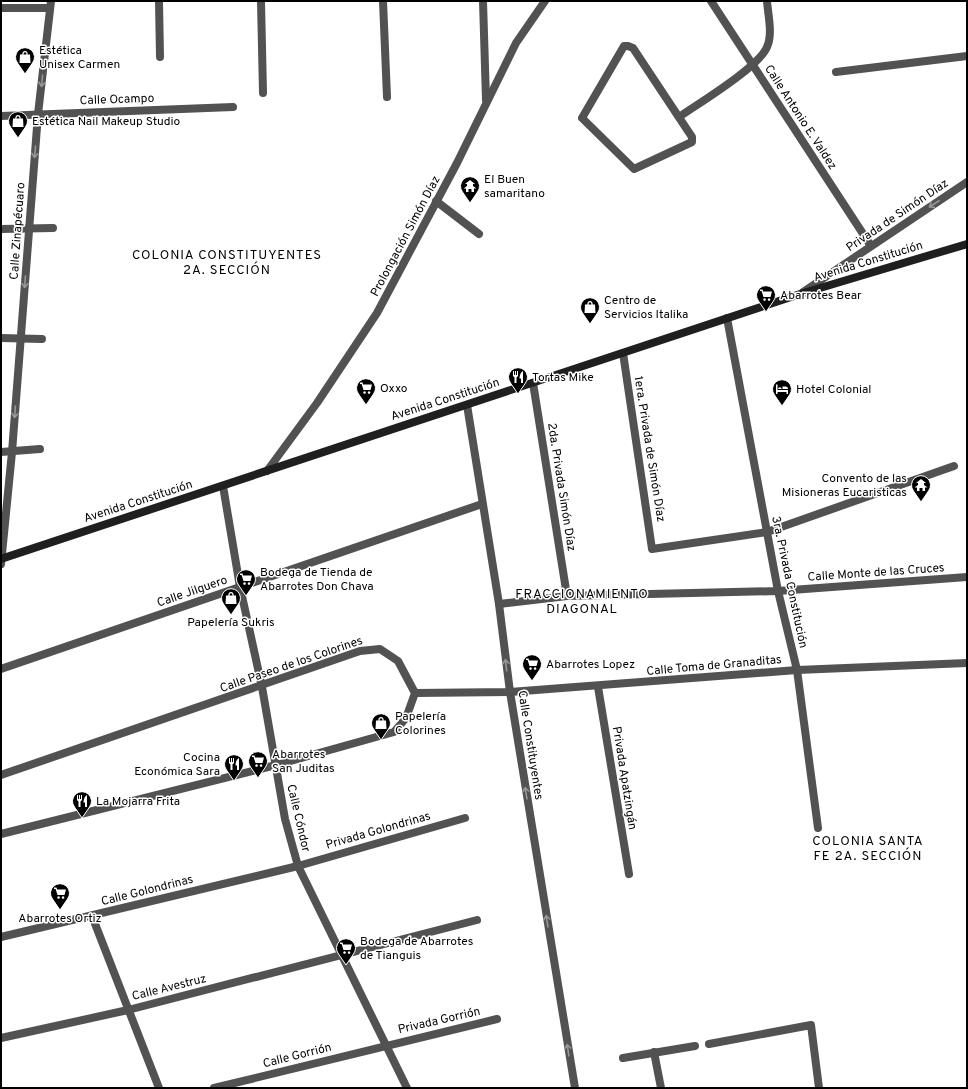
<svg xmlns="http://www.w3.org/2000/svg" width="968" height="1089" font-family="Overpass,sans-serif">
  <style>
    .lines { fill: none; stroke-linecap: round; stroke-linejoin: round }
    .minor { stroke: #525252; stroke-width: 8 }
    .secondary { stroke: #1f1f1f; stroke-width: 8 }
    .oneway { stroke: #979797 }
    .labels { text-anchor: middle; stroke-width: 3; stroke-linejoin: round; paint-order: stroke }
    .poi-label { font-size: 12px; fill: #000; stroke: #fff; text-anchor: start }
    .street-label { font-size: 12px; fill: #000; stroke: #fff }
    .neighbourhood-label { font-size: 13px; letter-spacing: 1px; fill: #000; stroke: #fff }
  </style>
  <rect width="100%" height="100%" fill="#fff"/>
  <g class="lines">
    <g class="minor">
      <path d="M159,1L160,57"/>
      <path d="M261,1L263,93"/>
      <path d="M383,1L387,97"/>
      <path d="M483,1L486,100"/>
      <path d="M711,1L871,246"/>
      <path d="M1,8H50"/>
      <path d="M624,46H628L633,48L692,137V142L634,169L582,118Z"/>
      <path d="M836,72L967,56"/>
      <path d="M1,116L233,107"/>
      <path d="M679,117C699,103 759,67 767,47C773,34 768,15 767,1"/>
      <path d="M436,201L479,234"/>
      <path d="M1,229L53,228"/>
      <path d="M803,292L967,182"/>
      <path d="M727,318L778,591L797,670L818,828"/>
      <path d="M1,338L42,339"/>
      <path d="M623,353L652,549L767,532L954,466"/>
      <path d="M533,383L567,596"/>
      <path d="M467,405L499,604L510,692L575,1088"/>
      <path d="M1,452L40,449"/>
      <path d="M267,471L317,403L377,313L457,163L516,43L545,1"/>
      <path d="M223,486L240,587L262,687L285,819L298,866L407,1088"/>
      <path d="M1,564L12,452L38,114L51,1"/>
      <path d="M499,604L567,596L778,591L967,577"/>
      <path d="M1,669L482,504"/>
      <path d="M598,687L629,874"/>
      <path d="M415,693L510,692L797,670L967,663"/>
      <path d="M1,775L360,651L380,649L398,661L415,693L406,718L394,732L276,765L1,834"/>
      <path d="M92,916L159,1088"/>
      <path d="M1,937L298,866L465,818"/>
      <path d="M1,1038L128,1010L477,920"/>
      <path d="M709,1044L811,1025L819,1088"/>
      <path d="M654,1052L661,1088"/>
      <path d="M623,1058L695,1046"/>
      <path d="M214,1088L497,1019"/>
    </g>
    <path class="secondary" d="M1,559L800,294L967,244"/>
  </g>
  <defs><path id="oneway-shaft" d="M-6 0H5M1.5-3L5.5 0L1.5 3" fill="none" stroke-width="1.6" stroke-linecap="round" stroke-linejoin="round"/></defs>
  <g class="oneway">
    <use href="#oneway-shaft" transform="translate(42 81) rotate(96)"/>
    <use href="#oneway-shaft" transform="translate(35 152) rotate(95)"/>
    <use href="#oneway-shaft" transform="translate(934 204) rotate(147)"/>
    <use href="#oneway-shaft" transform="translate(25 282) rotate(94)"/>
    <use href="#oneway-shaft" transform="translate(15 412) rotate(94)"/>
    <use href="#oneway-shaft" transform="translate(506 665) rotate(-97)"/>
    <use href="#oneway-shaft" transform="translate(526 793) rotate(-99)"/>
    <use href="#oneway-shaft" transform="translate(547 921) rotate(-99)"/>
    <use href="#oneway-shaft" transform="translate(568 1050) rotate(-99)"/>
  </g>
  <defs>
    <symbol id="shop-pin" viewBox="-11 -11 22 30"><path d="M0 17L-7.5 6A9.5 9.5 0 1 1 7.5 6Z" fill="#000" stroke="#fff"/><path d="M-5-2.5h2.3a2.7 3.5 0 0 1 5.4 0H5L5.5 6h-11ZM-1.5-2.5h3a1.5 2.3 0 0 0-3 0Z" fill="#fff"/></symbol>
    <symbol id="temple-pin" viewBox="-11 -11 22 30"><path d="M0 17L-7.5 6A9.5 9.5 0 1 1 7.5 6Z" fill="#000" stroke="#fff"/><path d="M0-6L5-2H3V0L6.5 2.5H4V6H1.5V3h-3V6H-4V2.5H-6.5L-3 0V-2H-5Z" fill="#fff"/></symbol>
    <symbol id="supermarket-pin" viewBox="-11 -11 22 30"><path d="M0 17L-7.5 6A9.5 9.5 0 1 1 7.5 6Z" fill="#000" stroke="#fff"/><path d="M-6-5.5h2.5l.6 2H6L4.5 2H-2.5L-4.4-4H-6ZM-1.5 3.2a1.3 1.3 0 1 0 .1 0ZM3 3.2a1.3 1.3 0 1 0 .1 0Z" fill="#fff"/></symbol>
    <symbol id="restaurant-pin" viewBox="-11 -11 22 30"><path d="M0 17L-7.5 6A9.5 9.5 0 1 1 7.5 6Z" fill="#000" stroke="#fff"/><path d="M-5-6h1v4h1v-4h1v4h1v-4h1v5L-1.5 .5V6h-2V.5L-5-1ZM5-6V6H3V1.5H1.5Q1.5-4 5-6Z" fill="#fff"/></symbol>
    <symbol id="hotel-pin" viewBox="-11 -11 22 30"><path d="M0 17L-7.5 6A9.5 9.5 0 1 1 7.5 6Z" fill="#000" stroke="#fff"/><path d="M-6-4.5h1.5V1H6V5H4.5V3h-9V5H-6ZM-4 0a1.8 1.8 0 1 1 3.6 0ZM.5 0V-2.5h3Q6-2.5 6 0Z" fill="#fff"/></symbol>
  </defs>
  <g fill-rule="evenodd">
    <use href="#shop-pin" x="14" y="46" width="22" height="30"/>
    <use href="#shop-pin" x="7" y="110" width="22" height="30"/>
    <use href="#temple-pin" x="459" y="175" width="22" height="30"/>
    <use href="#supermarket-pin" x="755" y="284" width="22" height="30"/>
    <use href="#shop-pin" x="579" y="296" width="22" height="30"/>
    <use href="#restaurant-pin" x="507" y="366" width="22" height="30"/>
    <use href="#supermarket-pin" x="355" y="377" width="22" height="30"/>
    <use href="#hotel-pin" x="771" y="378" width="22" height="30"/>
    <use href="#temple-pin" x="910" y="474" width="22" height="30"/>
    <use href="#supermarket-pin" x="235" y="568" width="22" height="30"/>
    <use href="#shop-pin" x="220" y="587" width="22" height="30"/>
    <use href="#supermarket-pin" x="521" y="653" width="22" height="30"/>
    <use href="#shop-pin" x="370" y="712" width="22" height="30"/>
    <use href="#supermarket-pin" x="247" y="750" width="22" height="30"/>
    <use href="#restaurant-pin" x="223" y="753" width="22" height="30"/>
    <use href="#restaurant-pin" x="71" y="790" width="22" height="30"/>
    <use href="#supermarket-pin" x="49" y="882" width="22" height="30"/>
    <use href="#supermarket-pin" x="335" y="937" width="22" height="30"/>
  </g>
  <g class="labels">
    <g class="poi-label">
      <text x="39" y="54">Estética<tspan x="39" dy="14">Unisex Carmen</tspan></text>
      <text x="32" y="125">Estética Nail Makeup Studio</text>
      <text x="484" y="183">El Buen<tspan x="484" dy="14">samaritano</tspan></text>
      <text x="780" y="299">Abarrotes Bear</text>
      <text x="604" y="304">Centro de<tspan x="604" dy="14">Servicios Italika</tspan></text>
      <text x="532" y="381">Tortas Mike</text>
      <text x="380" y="392">Oxxo</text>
      <text x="796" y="393">Hotel Colonial</text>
      <text x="907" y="482" text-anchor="end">Convento de las<tspan x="907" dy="14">Misioneras Eucaristicas</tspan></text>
      <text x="260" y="576">Bodega de Tienda de<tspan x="260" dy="14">Abarrotes Don Chava</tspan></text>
      <text x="231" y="626" text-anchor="middle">Papelería Sukris</text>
      <text x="546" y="668">Abarrotes Lopez</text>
      <text x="395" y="720">Papelería<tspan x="395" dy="14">Colorines</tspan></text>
      <text x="272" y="758">Abarrotes<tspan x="272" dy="14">San Juditas</tspan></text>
      <text x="220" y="761" text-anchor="end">Cocina<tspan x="220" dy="14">Económica Sara</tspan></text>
      <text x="96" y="805">La Mojarra Frita</text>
      <text x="60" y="922" text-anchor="middle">Abarrotes Ortiz</text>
      <text x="360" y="945">Bodega de Abarrotes<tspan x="360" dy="14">de Tianguis</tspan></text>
    </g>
    <g class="street-label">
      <text transform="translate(117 99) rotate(-2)" y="4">Calle Ocampo</text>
      <text transform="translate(801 117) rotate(57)" y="4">Calle Antonio E. Valdez</text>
      <text transform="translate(897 215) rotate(-34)" y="4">Privada de Simón Díaz</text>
      <text transform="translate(17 231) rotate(-86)" y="4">Calle Zinapécuaro</text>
      <text transform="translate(405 236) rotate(-62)" y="4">Prolongación Simón Díaz</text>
      <text transform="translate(868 261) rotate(-17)" y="4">Avenida Constitución</text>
      <text transform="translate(445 399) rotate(-18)" y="4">Avenida Constitución</text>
      <text transform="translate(650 449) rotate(81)" y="4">1era. Privada de Simón Díaz</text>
      <text transform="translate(562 487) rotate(81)" y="4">2da. Privada Simón Díaz</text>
      <text transform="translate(138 501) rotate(-18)" y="4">Avenida Constitución</text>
      <text transform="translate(876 572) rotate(-4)" y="4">Calle Monte de las Cruces</text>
      <text transform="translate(790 582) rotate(78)" y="4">3ra. Privada Constitución</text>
      <text transform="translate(192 591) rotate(-19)" y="4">Calle Jilguero</text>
      <text transform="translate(291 664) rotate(-19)" y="4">Calle Paseo de los Colorines</text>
      <text transform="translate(714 665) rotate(-5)" y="4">Calle Toma de Granaditas</text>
      <text transform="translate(531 745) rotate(81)" y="4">Calle Constituyentes</text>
      <text transform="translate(625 778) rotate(81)" y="4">Privada Apatzingán</text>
      <text transform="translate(299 818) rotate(77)" y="4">Calle Cóndor</text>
      <text transform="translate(378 830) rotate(-16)" y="4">Privada Golondrinas</text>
      <text transform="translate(147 890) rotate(-14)" y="4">Calle Golondrinas</text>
      <text transform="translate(169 987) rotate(-14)" y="4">Calle Avestruz</text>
      <text transform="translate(439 1020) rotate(-13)" y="4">Privada Gorrión</text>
      <text transform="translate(297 1055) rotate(-14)" y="4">Calle Gorrión</text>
    </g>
    <g class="neighbourhood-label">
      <text x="227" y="259">COLONIA CONSTITUYENTES<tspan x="227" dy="15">2A. SECCIÓN</tspan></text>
      <text x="582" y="598">FRACCIONAMIENTO<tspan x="582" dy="15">DIAGONAL</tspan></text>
      <text x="868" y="845">COLONIA SANTA<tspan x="868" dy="15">FE 2A. SECCIÓN</tspan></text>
    </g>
  </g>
  <rect width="968" height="1089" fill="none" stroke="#000000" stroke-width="4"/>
</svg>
